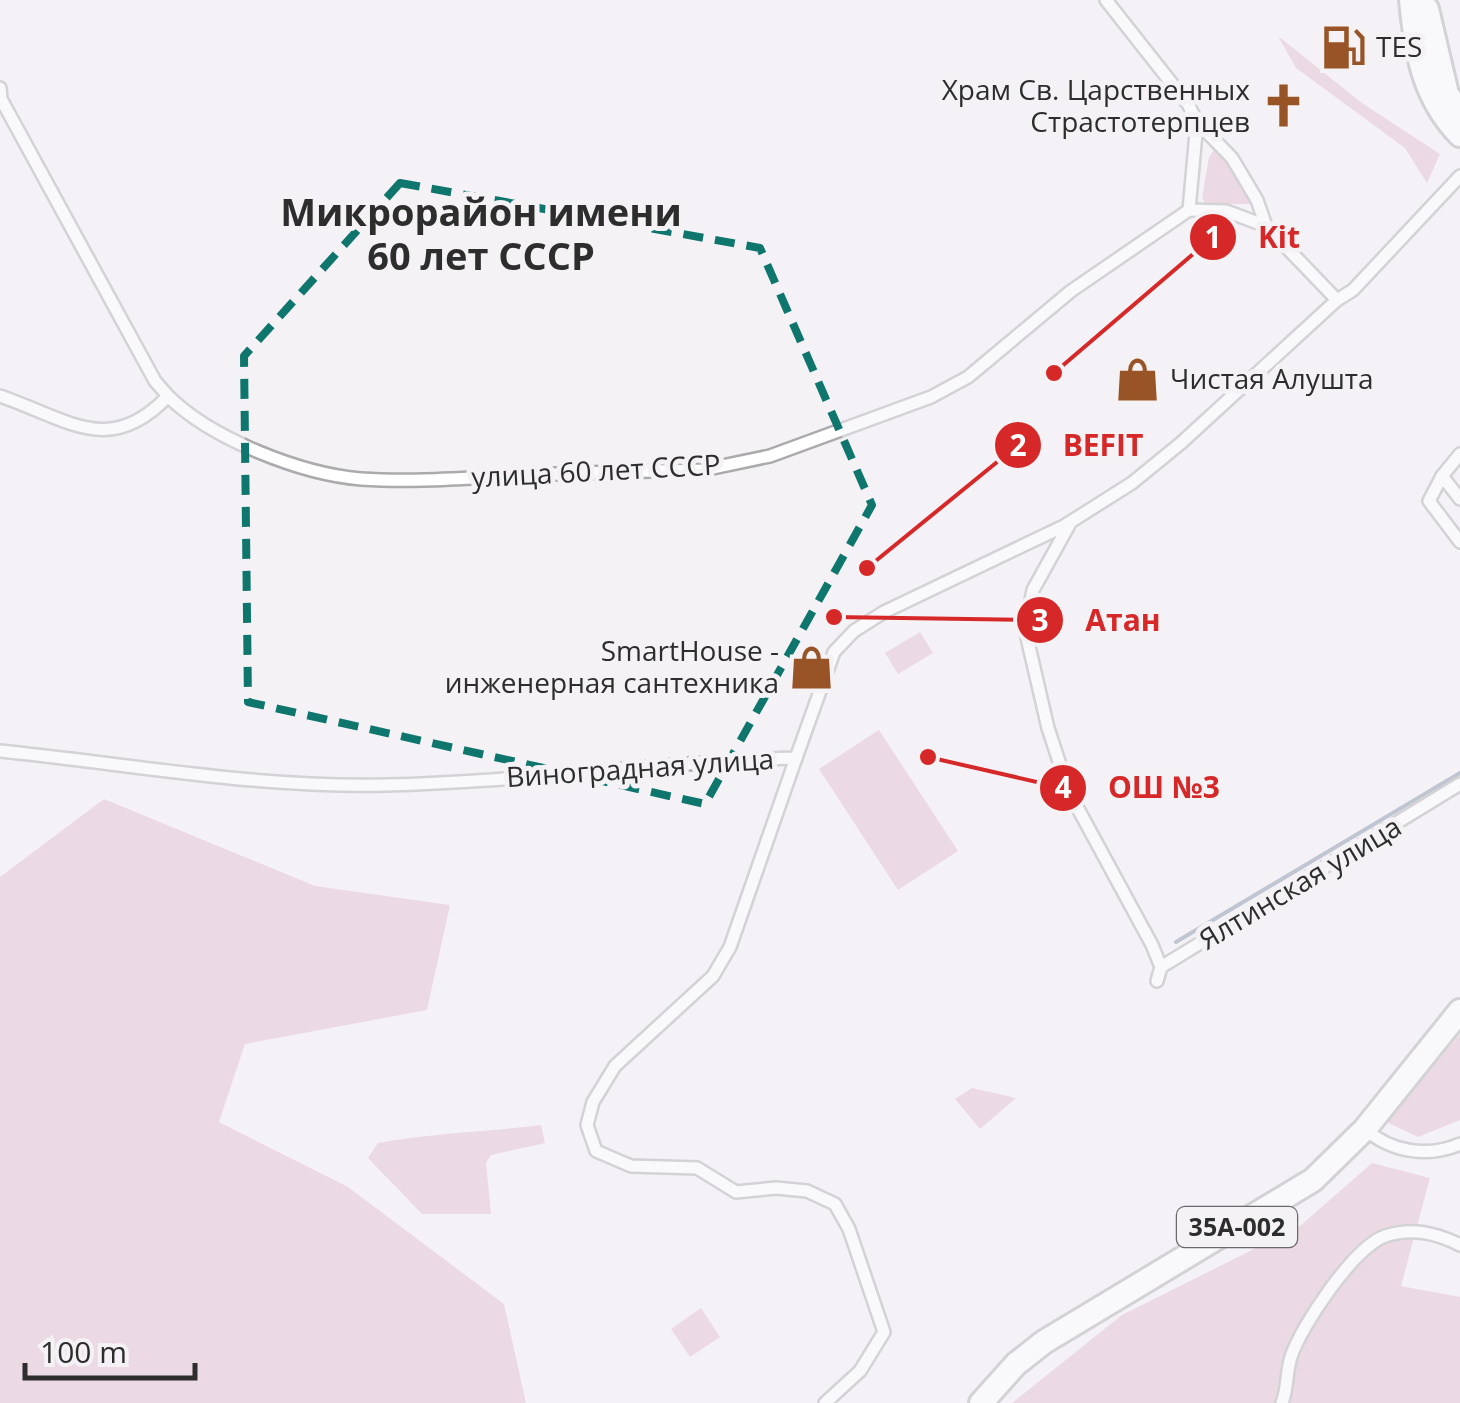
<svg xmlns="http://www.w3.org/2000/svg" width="1460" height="1403" font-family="'Open Sans',sans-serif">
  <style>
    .green { fill: #e0bdcd }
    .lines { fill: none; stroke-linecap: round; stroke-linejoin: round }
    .stream { stroke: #808ea7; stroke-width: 4 }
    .street-casing { stroke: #abaaac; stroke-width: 16 }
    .highway-casing { stroke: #abaaac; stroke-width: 28 }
    .street { stroke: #fff; stroke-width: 11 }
    .highway { stroke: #fff; stroke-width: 22 }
    .marked { fill: none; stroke: #0f766e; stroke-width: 8; stroke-dasharray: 20 12; stroke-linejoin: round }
    .labels { text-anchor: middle; stroke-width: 10; stroke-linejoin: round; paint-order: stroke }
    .shield { fill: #f4f2f5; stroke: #69686a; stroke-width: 2.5 }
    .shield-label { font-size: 25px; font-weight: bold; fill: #2d2d2e }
    .poi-label { font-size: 28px; fill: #2d2d2e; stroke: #f4f2f5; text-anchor: start }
    .street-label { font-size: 28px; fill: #2d2d2e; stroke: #f4f2f5 }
    .district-label { font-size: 38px; font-weight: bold; fill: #2d2d2e; stroke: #f4f2f5 }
    .leader { fill: none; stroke: #d62828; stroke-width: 4 }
    .callout-dot { fill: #d62828; stroke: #f4f2f5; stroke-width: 4 }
    .mark-label { font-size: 30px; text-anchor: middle; font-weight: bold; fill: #fff }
    .callout-label { font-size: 30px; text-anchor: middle; font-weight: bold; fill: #d62828; stroke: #f4f2f5; stroke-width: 10; stroke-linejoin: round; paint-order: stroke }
  </style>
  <rect width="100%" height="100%" fill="#f4f2f5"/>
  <g class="green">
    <path d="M1278,36L1362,103L1440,154L1427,183L1405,148L1296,68Z"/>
    <path d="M1214,150C1234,159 1245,186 1255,204H1206L1202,198L1209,157Z"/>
    <path d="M920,632L933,653L898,674L885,653Z"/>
    <path d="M879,730L958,851L898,890L819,769Z"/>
    <path d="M104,799L315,886L450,905L427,1010L245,1044L219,1122L348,1187L504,1304L526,1403H0V877Z"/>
    <path d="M1460,1034V1120L1418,1137L1386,1122Z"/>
    <path d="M972,1088L1016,1098L980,1129L955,1099Z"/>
    <path d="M541,1125L545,1143L491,1155L486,1163L491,1214H422L368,1158L378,1143C432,1133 486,1132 541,1125Z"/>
    <path d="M1372,1163L1430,1178L1401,1286L1460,1297V1403H1012L1122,1315L1300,1226Z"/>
    <path d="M701,1308L720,1337L690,1357L671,1329Z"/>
  </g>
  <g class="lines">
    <path class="stream" d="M1176,942L1460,773"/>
    <defs>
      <g id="street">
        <path d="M1106,0L1188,104L1197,122L1232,158L1257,200L1266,226L1337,300"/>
        <path d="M0,88L1,99L155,381L168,396"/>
        <path d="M1189,210L1226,211L1266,226"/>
        <path d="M0,396C67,419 110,458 168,396C211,439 301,474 361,479C419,483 478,477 536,475C592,472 647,471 703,470L770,456L931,397L968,377L1071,291L1189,210L1197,122"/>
        <path d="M1460,454L1442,476L1429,501L1460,542"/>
        <path d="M1442,476L1460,499"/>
        <path d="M1069,525L1033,590L1025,629L1048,728L1069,792L1152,945L1161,967"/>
        <path d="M0,751C129,764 256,788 386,785C523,782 659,762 796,758L834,652L854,631L884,612L1064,526L1132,483L1181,443L1337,300L1353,290L1460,176"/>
        <path d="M796,758L730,947L713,976L615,1066L593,1102L587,1125L596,1151L631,1166L697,1168L736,1192L776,1188L807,1191L835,1204L849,1229L884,1332L860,1371L825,1403"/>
        <path d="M1157,981L1161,967L1460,784"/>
        <path d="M1365,1129C1391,1152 1427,1158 1460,1144"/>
        <path d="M1282,1403C1288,1388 1286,1372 1291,1357C1301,1326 1354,1247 1385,1236C1412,1227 1436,1233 1460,1245"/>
      </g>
      <g id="highway">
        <path d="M1411,0C1416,52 1423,97 1460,135"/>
        <path d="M1427,9L1447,94L1460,113"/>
        <path d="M981,1403L1016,1364L1044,1342L1313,1180L1365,1129L1460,1011"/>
      </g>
    </defs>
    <use href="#street" class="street-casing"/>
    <use href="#highway" class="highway-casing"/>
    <use href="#street" class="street"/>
    <use href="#highway" class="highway"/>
  </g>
  <path d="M0 0H1460V1403H0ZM400,183L760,248L872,505L705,804L248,702L244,356Z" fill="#f4f2f5" fill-opacity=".55" fill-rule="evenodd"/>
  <path class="marked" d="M400,183L760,248L872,505L705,804L248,702L244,356Z"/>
  <defs>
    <symbol id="fuel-bare" viewBox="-9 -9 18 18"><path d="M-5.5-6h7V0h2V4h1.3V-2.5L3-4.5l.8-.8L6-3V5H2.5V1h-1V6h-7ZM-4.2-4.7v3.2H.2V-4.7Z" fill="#985426" stroke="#f4f2f5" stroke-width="2.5" paint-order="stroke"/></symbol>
    <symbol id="church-bare" viewBox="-9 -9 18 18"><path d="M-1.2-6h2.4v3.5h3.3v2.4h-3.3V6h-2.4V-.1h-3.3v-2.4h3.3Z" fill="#985426" stroke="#f4f2f5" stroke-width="2.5" paint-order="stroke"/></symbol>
    <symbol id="shop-bare" viewBox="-9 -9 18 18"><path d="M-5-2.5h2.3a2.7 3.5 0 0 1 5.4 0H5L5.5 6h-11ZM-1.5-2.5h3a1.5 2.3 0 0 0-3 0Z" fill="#985426" stroke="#f4f2f5" stroke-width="2.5" paint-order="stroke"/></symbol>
  </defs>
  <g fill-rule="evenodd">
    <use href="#fuel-bare" x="1312" y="16" width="63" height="63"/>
    <use href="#church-bare" x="1252" y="74" width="63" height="63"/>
    <use href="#shop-bare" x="1106" y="348" width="63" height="63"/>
    <use href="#shop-bare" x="780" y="636" width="63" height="63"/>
  </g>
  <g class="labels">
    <rect class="shield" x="1177" y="1207" width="120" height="40" rx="8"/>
    <g class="shield-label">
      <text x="1237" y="1236">35А-002</text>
    </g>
    <g class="poi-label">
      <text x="1376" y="57">TES</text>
      <text x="1250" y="100" text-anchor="end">Храм Св. Царственных<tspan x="1250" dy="32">Страстотерпцев</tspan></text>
      <text x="1170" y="389">Чистая Алушта</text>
      <text x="779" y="661" text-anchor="end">SmartHouse -<tspan x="779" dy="32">инженерная сантехника</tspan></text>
    </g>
    <g class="street-label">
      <text transform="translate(596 471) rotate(-3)" y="10">улица 60 лет СССР</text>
      <text transform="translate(640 768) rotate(-4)" y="10">Виноградная улица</text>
      <text transform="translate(1300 883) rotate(-31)" y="10">Ялтинская улица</text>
    </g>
    <g class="district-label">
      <text x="481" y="226">Микрорайон имени<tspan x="481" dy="44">60 лет СССР</tspan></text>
    </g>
  </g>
  <path class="leader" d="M1054 373L1213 237M867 568L1018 445M834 617L1040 620M928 757L1063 788"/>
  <g class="callout-dot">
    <circle cx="1054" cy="373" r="10"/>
    <circle cx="867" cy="568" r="10"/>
    <circle cx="834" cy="617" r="10"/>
    <circle cx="928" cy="757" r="10"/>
    <circle cx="1213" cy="237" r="25"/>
    <circle cx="1018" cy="445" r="25"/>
    <circle cx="1040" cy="620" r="25"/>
    <circle cx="1063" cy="788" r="25"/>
  </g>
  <g class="mark-label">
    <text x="1213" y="248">1</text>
    <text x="1018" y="456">2</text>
    <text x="1040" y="631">3</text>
    <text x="1063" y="798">4</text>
  </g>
  <g class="callout-label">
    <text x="1279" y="248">Kit</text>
    <text x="1103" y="456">BEFIT</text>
    <text x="1123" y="631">Атан</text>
    <text x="1164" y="798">ОШ №3</text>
  </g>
  <path d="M25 1363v15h170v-15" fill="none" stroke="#2d2d2e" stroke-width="5"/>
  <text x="40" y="1363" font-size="30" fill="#2d2d2e" stroke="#f4f2f5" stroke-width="8" paint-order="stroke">100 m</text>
</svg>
